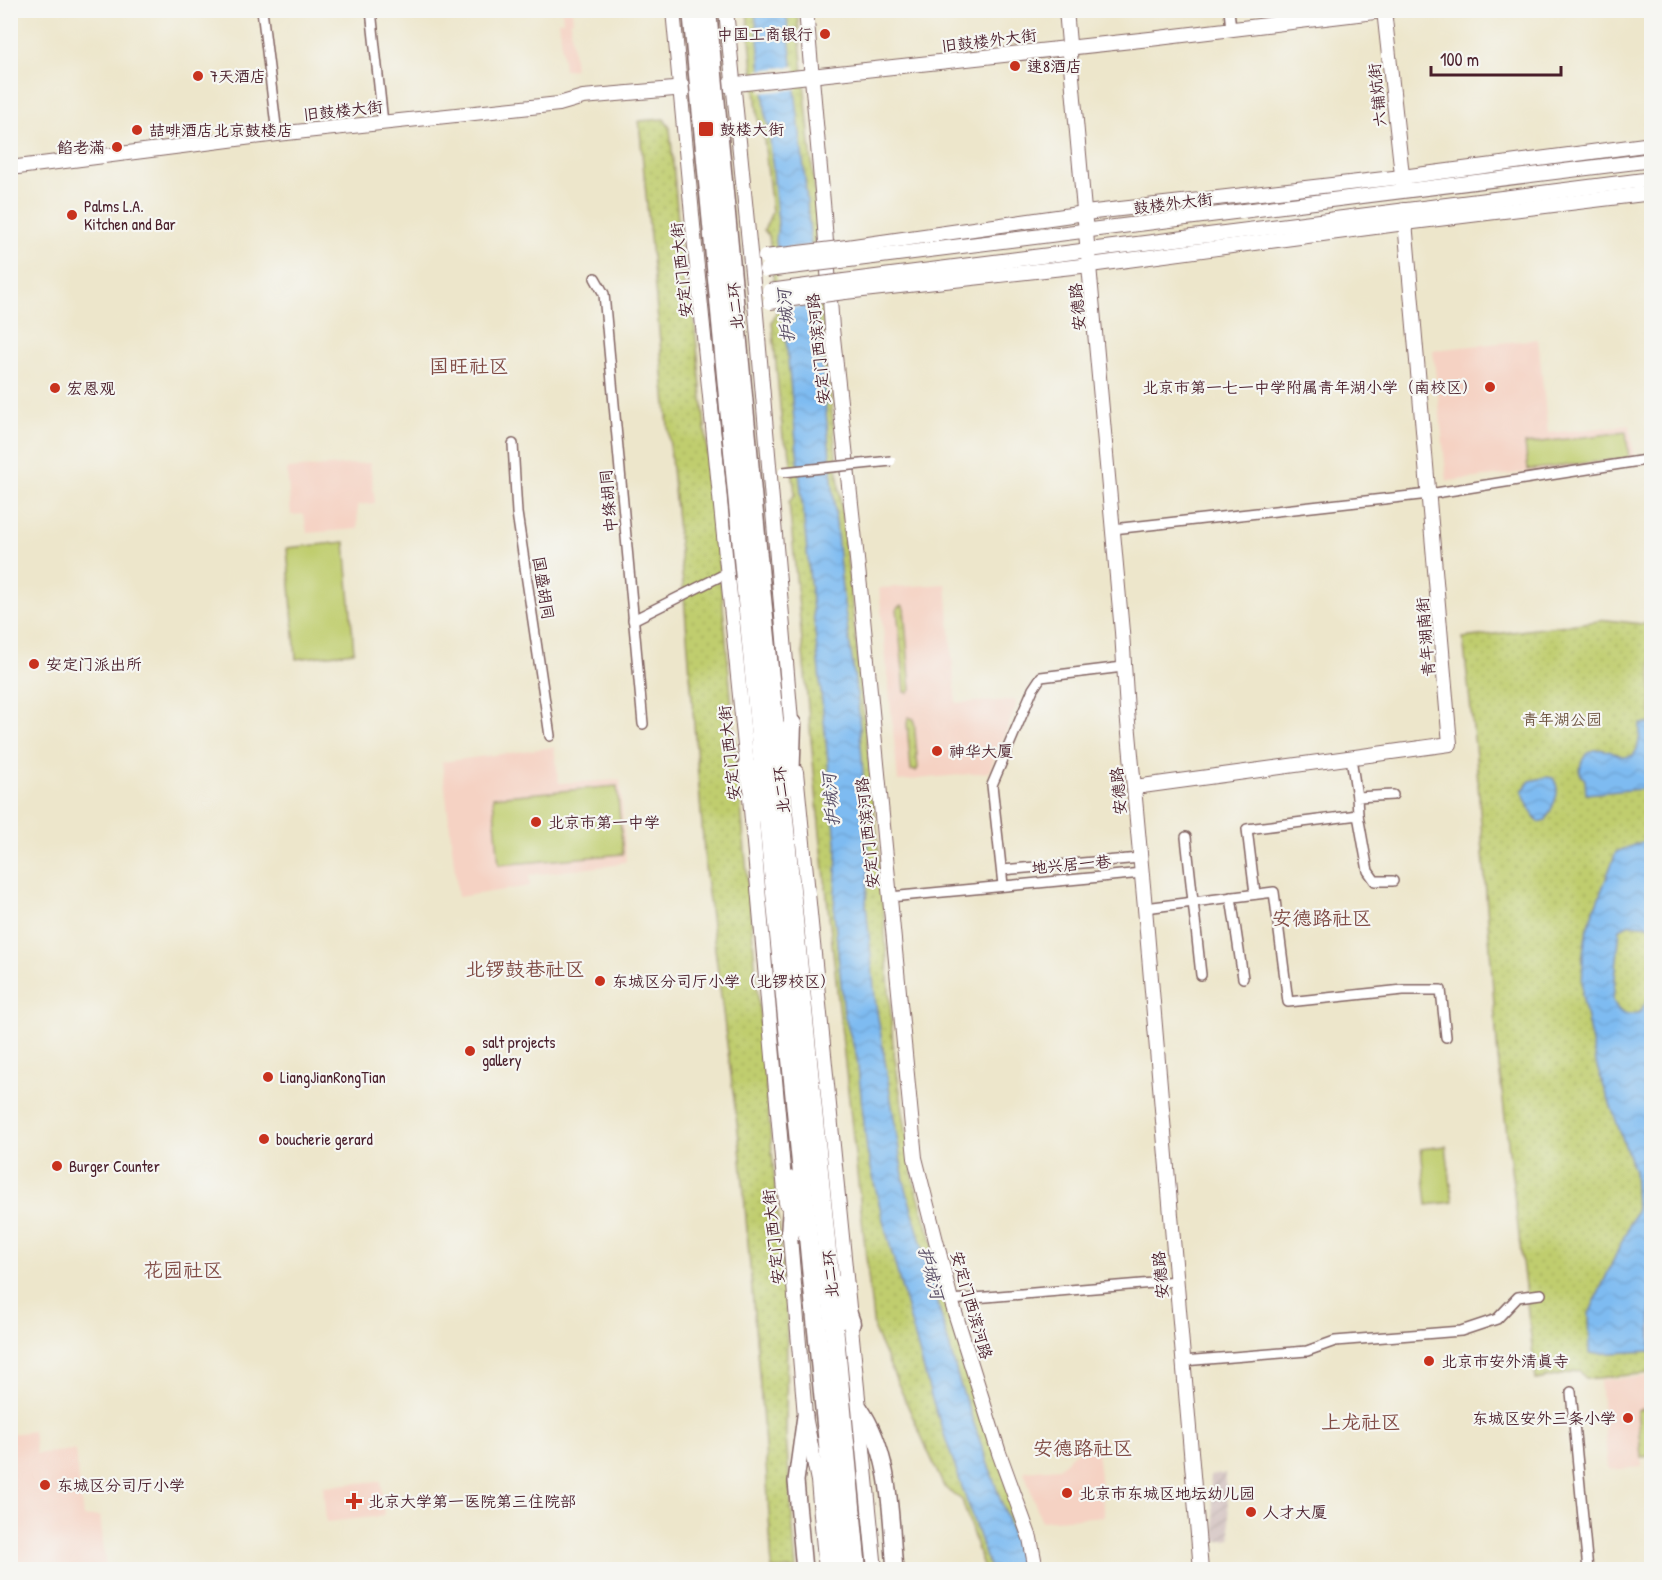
<svg xmlns="http://www.w3.org/2000/svg" width="1662" height="1580" font-family="'Patrick Hand','LXGW WenKai TC',sans-serif">
  <style>
    .built { fill: #f5d2c3 }
    .industrial { fill: url(#industrial-furrows) }
    .green { fill: url(#green-dots); stroke: #85764c; stroke-width: 1.5 }
    .pitch { fill: #c0cd6e; stroke: #85764c; stroke-width: 1.5 }
    .water { fill: url(#water-waves); stroke: #646d8e; stroke-width: 1.5 }
    .pier { fill: #ede6cb }
    .lines { fill: none; stroke-linecap: round; stroke-linejoin: round }
    .street-casing { stroke: #836563; stroke-width: 12 }
    .secondary-casing { stroke: #836563; stroke-width: 16 }
    .primary-casing { stroke: #836563; stroke-width: 18 }
    .highway-casing { stroke: #836563; stroke-width: 21 }
    .street { stroke: #fff; stroke-width: 9 }
    .secondary { stroke: #fff; stroke-width: 14 }
    .primary { stroke: #fff; stroke-width: 15 }
    .highway { stroke: #fff; stroke-width: 18 }
    .street-bridge-casing { stroke: #836563; stroke-width: 12; stroke-linecap: butt }
    .secondary-bridge-casing { stroke: #836563; stroke-width: 16; stroke-linecap: butt }
    .highway-bridge-casing { stroke: #836563; stroke-width: 21; stroke-linecap: butt }
    .street-bridge { stroke: #fff; stroke-width: 9 }
    .secondary-bridge { stroke: #fff; stroke-width: 14 }
    .highway-bridge { stroke: #fff; stroke-width: 18 }
    .poi-dot { fill: #c8321e; stroke: #f6f6f2; stroke-width: 2 }
    .labels { text-anchor: middle; stroke-width: 4.5; stroke-linejoin: round; paint-order: stroke }
    .poi-label { font-size: 16px; fill: #4a1f2b; stroke: #f6f6f2; text-anchor: start }
    .street-label { font-size: 16px; fill: #4a1f2b; stroke: #f6f6f2 }
    .park-label { font-size: 16px; fill: #6d533f; stroke: #f6f6f2 }
    .water-label { font-size: 18px; font-style: italic; fill: #5a4e66; stroke: #f6f6f2 }
    .quarter-label { font-size: 20px; fill: #814c45; stroke: #f6f6f2 }
  </style>
  <defs>
    <pattern id="industrial-furrows" width="10" height="10" patternUnits="userSpaceOnUse" patternTransform="scale(1.5)"><rect width="10" height="10" fill="#d1bfbd"/><path d="M-1 1l2-2M0 10L10 0M9 11l2-2" fill="none" stroke="#b5a4a3"/></pattern>
    <pattern id="green-dots" width="8" height="8" patternUnits="userSpaceOnUse" patternTransform="scale(1.5)"><rect width="8" height="8" fill="#c0cd6e"/><path d="M2 2h.1M6 6h.1" fill="none" stroke="#a6b05f" stroke-width="1.8" stroke-linecap="round"/></pattern>
    <pattern id="water-waves" width="16" height="10" patternUnits="userSpaceOnUse" patternTransform="scale(1.5)"><rect width="16" height="10" fill="#7ebbf1"/><path d="M0 5q4-4 8 0t8 0" fill="none" stroke="#6ea0cf"/></pattern>
  </defs>
  <rect width="100%" height="100%" fill="#f6f6f2"/>
  <filter id="ink" filterUnits="userSpaceOnUse"><feTurbulence type="fractalNoise" baseFrequency=".0167" numOctaves="2"/><feDisplacementMap in="SourceGraphic" scale="12" xChannelSelector="R" yChannelSelector="G"/><feConvolveMatrix kernelMatrix="1 2 1 2 8 2 1 2 1" color-interpolation-filters="sRGB"/></filter>
  <filter id="wash" filterUnits="userSpaceOnUse"><feTurbulence type="fractalNoise" baseFrequency=".008" numOctaves="4" result="noise"/><feDisplacementMap in="SourceGraphic" scale="24" xChannelSelector="R" yChannelSelector="G"/><feGaussianBlur stdDeviation="1.35" result="paint"/><feColorMatrix in="noise" values="0 0 0 0 0 0 0 0 0 0 0 0 0 0 0 0 0 1.4 0 .05"/><feComposite in="paint" operator="in"/></filter>
  <g filter="url(#wash)">
    <rect width="100%" height="100%" fill="#ede6cb"/>
    <g class="built">
      <path d="M562,11H572L573,21H570L575,69L564,70L559,21H563Z"/>
      <path d="M1538,339L1548,433L1630,425L1634,461L1447,481L1433,350Z"/>
      <path d="M370,463L375,503L357,505L358,529L307,533L304,514L291,515L287,469Z"/>
      <path d="M946,584L956,703L1016,700V707L989,772L898,781L879,588Z"/>
      <path d="M554,747L559,783L620,780L626,861L615,865L529,875L530,886L458,897L442,762Z"/>
      <path d="M1651,1376V1456L1641,1457L1642,1467L1608,1470L1600,1380Z"/>
      <path d="M33,1431L36,1454L75,1450L83,1517L100,1516L106,1569H11V1434Z"/>
      <path d="M1097,1450L1104,1516L1041,1521L1024,1471L1059,1468L1075,1452Z"/>
      <path d="M381,1481L384,1516L326,1522L323,1486Z"/>
    </g>
    <path class="industrial" d="M1225,1474L1231,1539L1216,1541L1210,1475Z"/>
    <g class="green">
      <path d="M747,11H797L819,235L823,317L840,496L880,863L893,1046L914,1182L1024,1541L1030,1569H984L962,1500L944,1487L874,1330L818,814L789,502L795,494L789,448L783,438L772,322L777,311L769,236L764,230L772,212L763,129L758,120Z"/>
      <path d="M664,119L670,128L684,287L691,288L722,595L787,1319L786,1435L796,1569H772L765,1446L740,1147L706,877L683,584L639,121Z"/>
      <path d="M902,605L904,608L911,690L908,693L905,692L897,608Z"/>
      <path d="M1607,620L1651,625V1373L1586,1379L1580,1371L1536,1380L1498,1058L1476,756L1463,638Z"/>
      <path d="M908,717L914,719L918,768L916,771L911,770L907,724Z"/>
    </g>
    <g class="pitch">
      <path d="M1626,432L1629,458L1528,470L1525,444Z"/>
      <path d="M345,542L354,652L296,659L287,548Z"/>
      <path d="M617,786L623,854L499,865L493,797Z"/>
      <path d="M1446,1146L1453,1202L1427,1205L1421,1149Z"/>
      <path d="M1651,1408V1456L1641,1457L1637,1410Z"/>
    </g>
    <g class="water">
      <path d="M755,11H786L804,169L842,589L858,702L869,859L866,904L875,998L904,1181L959,1381L1018,1550L1023,1569H990L931,1396L883,1220L867,1151L857,1058L844,1014L834,912L837,852L776,240L778,223L769,129L766,117Z"/>
      <path d="M1640,724H1651V790L1641,789L1586,794L1585,780L1580,773C1580,766 1581,760 1586,755C1608,733 1640,789 1640,724Z"/>
      <path d="M1547,777L1553,778C1563,793 1552,806 1546,820L1538,822L1530,810L1522,791L1530,781Z"/>
      <path d="M1651,838V926L1630,924L1620,929L1613,1000C1618,1014 1627,1017 1640,1012L1651,994V1351L1590,1354L1589,1314L1636,1210L1634,1171L1597,1067L1582,995L1583,953L1587,929L1616,852Z"/>
    </g>
    <g class="pier">
      <path d="M795,66L797,89L760,93L758,70Z"/>
      <path d="M814,245L819,304L780,309L774,250Z"/>
    </g>
  </g>
  <g filter="url(#ink)">
    <g class="lines">
      <defs>
        <g id="street">
          <path d="M262,10L277,134"/>
          <path d="M371,10L383,123"/>
          <path d="M1229,10L1231,29"/>
          <path d="M595,278L604,294L643,724"/>
          <path d="M513,444L517,513L550,736"/>
          <path d="M1113,529L1429,494L1652,459"/>
          <path d="M633,620L727,573"/>
          <path d="M1351,758L1357,797"/>
          <path d="M1358,815L1357,797L1393,795"/>
          <path d="M1186,837L1201,975"/>
          <path d="M1002,870L1140,858"/>
          <path d="M1003,885L992,785L1033,689L1041,677L1123,667"/>
          <path d="M1255,894L1247,829L1358,815L1368,871L1375,881H1393"/>
          <path d="M890,897L1142,873"/>
          <path d="M1231,897L1243,978"/>
          <path d="M1145,908L1274,892L1288,1002L1403,990H1441L1446,1037"/>
          <path d="M951,1300L1177,1281"/>
          <path d="M1183,1361L1307,1351L1335,1341L1461,1331L1497,1319L1518,1297L1541,1294"/>
          <path d="M1571,1392L1588,1570"/>
        </g>
        <g id="secondary">
          <path d="M673,10L695,247L748,776"/>
          <path d="M726,10L755,303L792,732"/>
          <path d="M806,10L824,214L832,328L860,587L915,1158L951,1300L999,1453L1030,1538L1036,1570"/>
          <path d="M1066,10L1122,632L1127,711L1145,908L1201,1570"/>
          <path d="M1384,10L1403,184"/>
          <path d="M727,85L1150,39L1391,10"/>
          <path d="M10,168L277,134L559,104L583,97L708,86"/>
          <path d="M840,248L1085,213L1402,177L1652,144"/>
          <path d="M841,261L1652,160"/>
          <path d="M844,281L1652,179"/>
          <path d="M845,292L1090,265L1405,223L1652,193"/>
          <path d="M796,772L875,1570"/>
          <path d="M1135,787L1450,744L1404,210"/>
          <path d="M750,798L786,1203"/>
          <path d="M789,1225L805,1416L818,1481L826,1570"/>
        </g>
        <g id="primary">
          <path d="M860,1408C892,1455 890,1515 895,1570"/>
          <path d="M804,1570L796,1481L805,1416"/>
        </g>
        <g id="highway">
          <path d="M760,578L827,1251L857,1570"/>
          <path d="M745,580L840,1570"/>
          <path d="M747,767L759,811"/>
          <path d="M790,785L792,724"/>
          <path d="M790,1234L794,1180"/>
          <path d="M838,1285L851,1323"/>
        </g>
      </defs>
      <use href="#street" class="street-casing"/>
      <use href="#secondary" class="secondary-casing"/>
      <use href="#primary" class="primary-casing"/>
      <use href="#highway" class="highway-casing"/>
      <use href="#street" class="street"/>
      <use href="#secondary" class="secondary"/>
      <use href="#primary" class="primary"/>
      <use href="#highway" class="highway"/>
      <defs>
        <path id="street-bridge" d="M783,472L891,461"/>
        <g id="secondary-bridge">
          <path d="M765,257L840,248"/>
          <path d="M766,270L841,261"/>
          <path d="M769,291L844,281"/>
          <path d="M770,302L845,292"/>
        </g>
        <g id="highway-bridge">
          <path d="M692,10L745,580"/>
          <path d="M707,10L760,578"/>
        </g>
      </defs>
      <use href="#street-bridge" class="street-bridge-casing"/>
      <use href="#secondary-bridge" class="secondary-bridge-casing"/>
      <use href="#highway-bridge" class="highway-bridge-casing"/>
      <use href="#street-bridge" class="street-bridge"/>
      <use href="#secondary-bridge" class="secondary-bridge"/>
      <use href="#highway-bridge" class="highway-bridge"/>
    </g>
  </g>
  <g class="poi-dot">
    <circle cx="825" cy="34" r="6"/>
    <circle cx="1015" cy="66" r="6"/>
    <circle cx="198" cy="76" r="6"/>
    <rect x="698" y="121" width="16" height="16" rx="3"/>
    <circle cx="137" cy="130" r="6"/>
    <circle cx="117" cy="147" r="6"/>
    <circle cx="72" cy="215" r="6"/>
    <circle cx="1490" cy="387" r="6"/>
    <circle cx="55" cy="388" r="6"/>
    <circle cx="34" cy="664" r="6"/>
    <circle cx="937" cy="751" r="6"/>
    <circle cx="536" cy="822" r="6"/>
    <circle cx="600" cy="981" r="6"/>
    <circle cx="470" cy="1051" r="6"/>
    <circle cx="268" cy="1077" r="6"/>
    <circle cx="264" cy="1139" r="6"/>
    <circle cx="57" cy="1166" r="6"/>
    <circle cx="1429" cy="1361" r="6"/>
    <circle cx="1628" cy="1418" r="6"/>
    <circle cx="45" cy="1485" r="6"/>
    <circle cx="1067" cy="1493" r="6"/>
    <path d="M351 1492h6v6h6v6h-6v6h-6v-6h-6v-6h6z"/>
    <circle cx="1251" cy="1512" r="6"/>
  </g>
  <g class="labels">
    <g class="poi-label">
      <text x="813" y="40" text-anchor="end">中国工商银行</text>
      <text x="1027" y="72">速8酒店</text>
      <text x="210" y="82">7天酒店</text>
      <text x="720" y="135">鼓楼大街</text>
      <text x="149" y="136">喆啡酒店北京鼓楼店</text>
      <text x="105" y="153" text-anchor="end">餡老滿</text>
      <text x="84" y="212">Palms L.A.<tspan x="84" dy="18">Kitchen and Bar</tspan></text>
      <text x="1478" y="393" text-anchor="end">北京市第一七一中学附属青年湖小学（南校区）</text>
      <text x="67" y="394">宏恩观</text>
      <text x="46" y="670">安定门派出所</text>
      <text x="949" y="757">神华大厦</text>
      <text x="548" y="828">北京市第一中学</text>
      <text x="612" y="987">东城区分司厅小学（北锣校区）</text>
      <text x="482" y="1048">salt projects<tspan x="482" dy="18">gallery</tspan></text>
      <text x="280" y="1083">LiangJianRongTian</text>
      <text x="276" y="1145">boucherie gerard</text>
      <text x="69" y="1172">Burger Counter</text>
      <text x="1441" y="1367">北京市安外清真寺</text>
      <text x="1616" y="1424" text-anchor="end">东城区安外三条小学</text>
      <text x="57" y="1491">东城区分司厅小学</text>
      <text x="1079" y="1499">北京市东城区地坛幼儿园</text>
      <text x="368" y="1507">北京大学第一医院第三住院部</text>
      <text x="1263" y="1518">人才大厦</text>
    </g>
    <g class="street-label">
      <text transform="translate(989 40) rotate(-7)" y="6">旧鼓楼外大街</text>
      <text transform="translate(1377 95) rotate(-96)" y="6">六铺炕街</text>
      <text transform="translate(343 110) rotate(-6)" y="6">旧鼓楼大街</text>
      <text transform="translate(1173 203) rotate(-7)" y="6">鼓楼外大街</text>
      <text transform="translate(681 270) rotate(-96)" y="6">安定门西大街</text>
      <text transform="translate(735 306) rotate(-95)" y="6">北二环</text>
      <text transform="translate(1077 307) rotate(-95)" y="6">安德路</text>
      <text transform="translate(818 349) rotate(-96)" y="6">安定门西滨河路</text>
      <text transform="translate(608 501) rotate(-95)" y="6">中绦胡同</text>
      <text transform="translate(544 588) rotate(81)" y="6">国盛胡同</text>
      <text transform="translate(1425 637) rotate(-95)" y="6">青年湖南街</text>
      <text transform="translate(729 753) rotate(-96)" y="6">安定门西大街</text>
      <text transform="translate(781 790) rotate(-96)" y="6">北二环</text>
      <text transform="translate(1118 791) rotate(-95)" y="6">安德路</text>
      <text transform="translate(867 833) rotate(-96)" y="6">安定门西滨河路</text>
      <text transform="translate(1071 864) rotate(-5)" y="6">地兴居一巷</text>
      <text transform="translate(773 1237) rotate(-96)" y="6">安定门西大街</text>
      <text transform="translate(830 1274) rotate(-95)" y="6">北二环</text>
      <text transform="translate(1160 1275) rotate(-95)" y="6">安德路</text>
      <text transform="translate(972 1305) rotate(74)" y="6">安定门西滨河路</text>
    </g>
    <g class="park-label">
      <text x="1562" y="725">青年湖公园</text>
    </g>
    <g class="water-label">
      <text transform="translate(786 316) rotate(-95)" y="6">护城河</text>
      <text transform="translate(831 800) rotate(-95)" y="6">护城河</text>
      <text transform="translate(931 1273) rotate(75)" y="6">护城河</text>
    </g>
    <g class="quarter-label">
      <text x="469" y="373">国旺社区</text>
      <text x="1322" y="925">安德路社区</text>
      <text x="525" y="976">北锣鼓巷社区</text>
      <text x="183" y="1277">花园社区</text>
      <text x="1361" y="1429">上龙社区</text>
      <text x="1083" y="1455">安德路社区</text>
    </g>
  </g>
  <rect width="1662" height="1580" fill="none" stroke="#f6f6f2" stroke-width="36"/>
  <path d="M1431 66v9h130v-9" fill="none" stroke="#4a1f2b" stroke-width="3"/>
  <text x="1440" y="66" font-size="18" fill="#4a1f2b" stroke="#f6f6f2" stroke-width="4.5" paint-order="stroke">100 m</text>
</svg>
